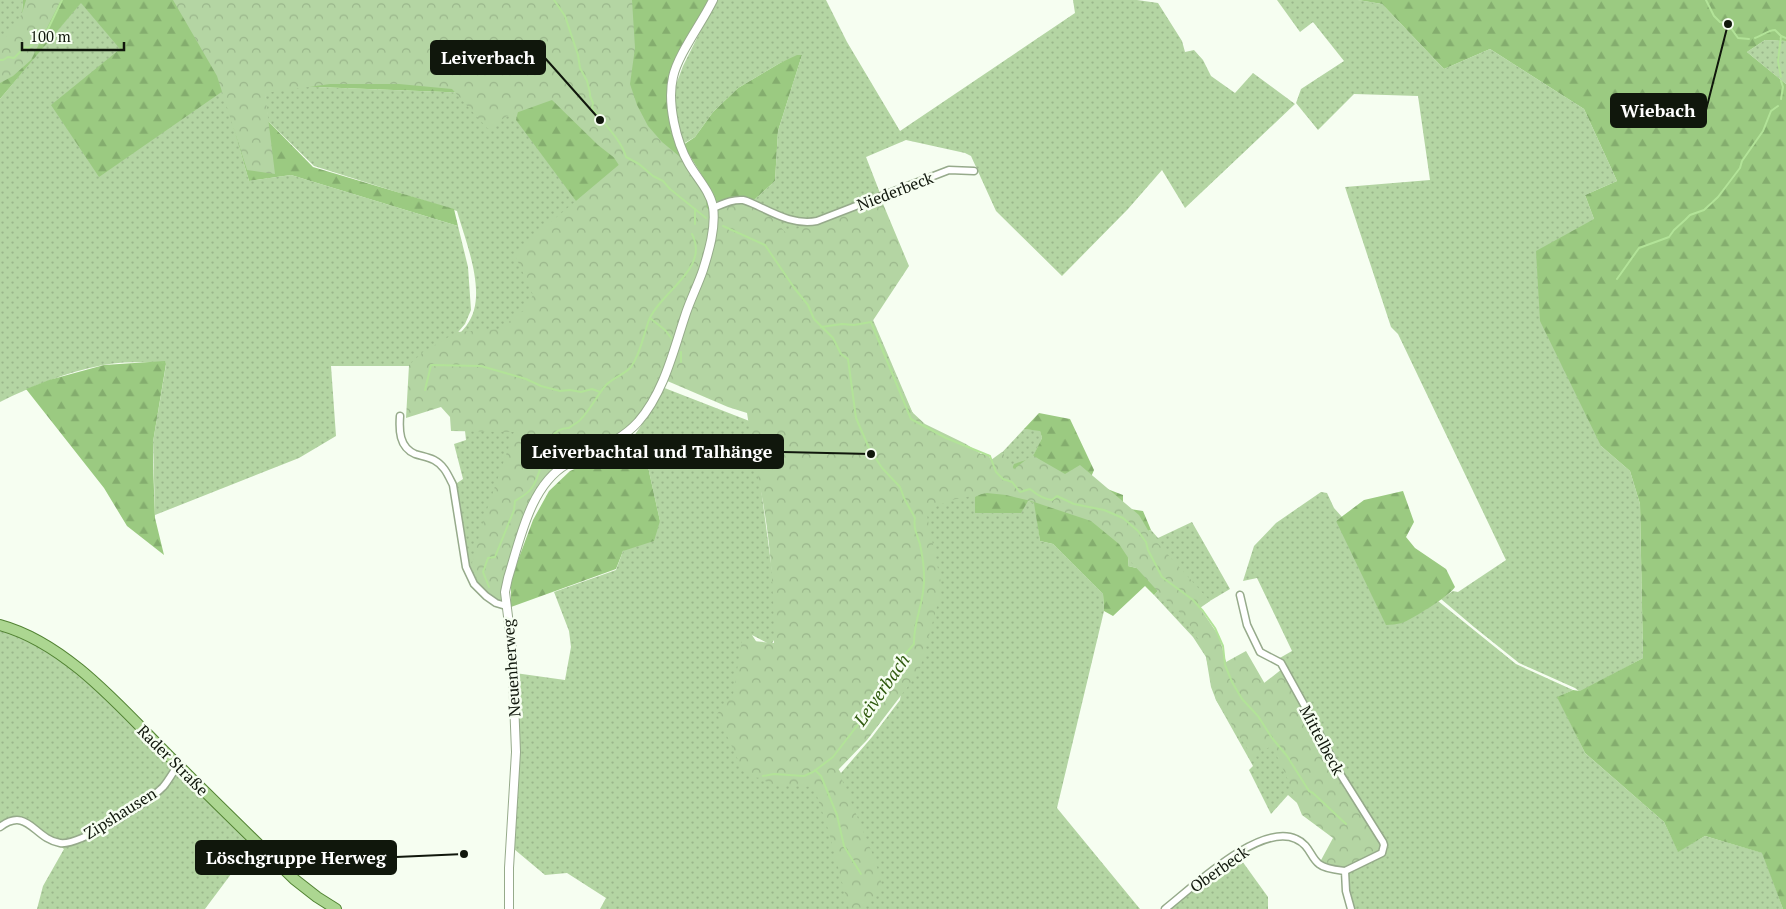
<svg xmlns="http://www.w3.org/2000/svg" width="1786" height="909" font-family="'PT Serif',serif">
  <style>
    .grass { fill: url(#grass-dots) }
    .forest { fill: url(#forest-firs) }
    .park { fill: url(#park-crowns) }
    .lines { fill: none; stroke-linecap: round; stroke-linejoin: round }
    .stream { stroke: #b2e398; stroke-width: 2 }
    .minor-casing { stroke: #96aa8b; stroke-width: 9 }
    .tertiary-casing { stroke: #96aa8b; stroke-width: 10 }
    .primary-casing { stroke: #518232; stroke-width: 12 }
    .minor { stroke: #fff; stroke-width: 6 }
    .tertiary { stroke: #fff; stroke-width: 8 }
    .primary { stroke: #acd691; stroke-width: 10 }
    .labels { text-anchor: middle; stroke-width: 5; stroke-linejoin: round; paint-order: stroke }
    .street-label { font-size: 16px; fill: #10170c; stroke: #f6fef1 }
    .water-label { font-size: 18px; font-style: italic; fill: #2f5a0e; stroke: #f6fef1 }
    .leader { fill: none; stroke: #10170c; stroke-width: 2 }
    .callout-dot { fill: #10170c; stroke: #f6fef1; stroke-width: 2 }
    .callout { fill: #10170c; stroke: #10170c; stroke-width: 2 }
    .callout-label { font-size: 18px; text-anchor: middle; font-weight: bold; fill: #fff }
  </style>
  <defs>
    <pattern id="grass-dots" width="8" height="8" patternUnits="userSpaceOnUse" patternTransform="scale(1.25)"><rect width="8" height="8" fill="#b4d5a3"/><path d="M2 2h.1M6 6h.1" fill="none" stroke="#9ab68b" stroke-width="1.8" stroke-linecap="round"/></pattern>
    <pattern id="forest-firs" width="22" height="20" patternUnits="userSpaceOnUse" patternTransform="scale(1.25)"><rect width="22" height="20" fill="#9bca81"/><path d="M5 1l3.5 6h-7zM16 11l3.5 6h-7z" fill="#84ad6e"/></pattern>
    <pattern id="park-crowns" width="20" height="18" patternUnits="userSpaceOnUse" patternTransform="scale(1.25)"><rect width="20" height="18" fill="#b4d5a3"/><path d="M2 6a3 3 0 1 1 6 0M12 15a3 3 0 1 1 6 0" fill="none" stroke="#9ab68b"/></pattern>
  </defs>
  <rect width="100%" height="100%" fill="#f6fef1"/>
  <g class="grass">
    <path d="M0,0H23L21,24L0,50Z"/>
    <path d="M716,0H826L847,42L900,131L1075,13L1073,0H1137L1158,3L1182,41L1185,52L1194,50L1203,60L1211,76L1235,93L1253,73L1295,104L1185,208L1162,170L1128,209L1062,276L996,211L971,156L965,153L906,140L866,157L880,193L809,221L786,217L753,201L775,181L778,131L802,55L780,63L738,88L713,112L695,137L683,144L677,122L674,90L683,66Z"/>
    <path d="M1277,0H1358L1382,4L1444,69L1490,49L1584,109L1617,181L1585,195L1594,219L1601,446L1630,471L1640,504L1643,658L1580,692L1575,688L1519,663L1474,627L1441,599L1453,591L1458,592L1506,560L1398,334L1391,327L1345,187L1430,180L1418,96L1354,94L1318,130L1296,103L1301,89L1344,61L1313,22L1300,32Z"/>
    <path d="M81,2L121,49L223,90L249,181L291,175L458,226L468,267L471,310L465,324L454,337L410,366H331L336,436L299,458L155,515L153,442L166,365L165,362C145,363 123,361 103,365C67,372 32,386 0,402V99Z"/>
    <path d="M1765,40L1786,41V84L1747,52Z"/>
    <path d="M551,61L646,154L711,212L673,348L653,394L643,411L624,432L551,472L540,483L532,498L502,600L500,602L496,601L474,583L467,566L454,485L463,479L454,444L466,440L455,339C463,330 471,322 474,310C482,281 465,239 457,211L314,166L268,121L264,85L523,95Z"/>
    <path d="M745,203L785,221L811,225L830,219L920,430L993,462L1024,429L1040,430L1042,438L1032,459L1028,501L1035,503L1040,541L1053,544L1103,594L1104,611L1057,808L1140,909H600L606,898L567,873L545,875L514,849L520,749L515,673L565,680L571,647L569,631L554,592L616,570L623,551L660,521L648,467L631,440L648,416L662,387L752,422L780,630L771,645L752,635L841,773L872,737L900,700L924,552L890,463L717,226L718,210L731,204Z"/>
    <path d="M1321,492L1327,493L1334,508L1342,517L1336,521L1423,611L1438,601L1516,664L1573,690L1558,697L1585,753L1664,822L1678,851L1705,836L1763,853L1783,909H1351L1345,875L1385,847L1340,772L1278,659L1292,651L1257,578L1243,581L1254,546L1276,523Z"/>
    <path d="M1192,522L1230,589L1198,608L1245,698L1282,669L1304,809L1288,795L1271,814L1249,770L1253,766L1216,700L1206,657L1193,637L1154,595L1159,590L1145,570L1128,566L1129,551L1135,535L1151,530L1158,538Z"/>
    <path d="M0,627L13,631L67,661L255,842L205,909H37L43,886L64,849L22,819L0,827Z"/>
    <path d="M1237,854L1268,897V909H1166Z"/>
  </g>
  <g class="forest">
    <path d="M23,0H536L551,61L624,173L579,205L516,120L522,95L264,85L268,121L313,167L454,209L458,226L291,175L249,181L223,91L99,177L51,105L120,49L81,3L0,99V50L21,24Z"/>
    <path d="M573,0H708L699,23L670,76L676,142L709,200L711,212L646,154Z"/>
    <path d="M1358,0H1786V41L1765,40L1747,52L1786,84V909H1783L1762,853L1705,836L1678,852L1664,822L1585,753L1557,697L1573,690L1580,691L1643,658L1640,504L1630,471L1601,446L1540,321L1536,251L1594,219L1585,195L1617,181L1584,109L1490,49L1444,69L1382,4Z"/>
    <path d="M797,55H802L778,131L775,181L753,201L744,197L716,202L711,190L683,145L695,137L713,112L738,88L780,63Z"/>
    <path d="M165,361L166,364L153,442V462L155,518L164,555L127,526L104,488L26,389L49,380L104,365Z"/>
    <path d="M1039,413L1070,419L1094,470L1089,482L1123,495V506L1130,509L1143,511L1151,530L1135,535L1129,551L1128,566L1145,570L1159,590L1154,595L1145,586L1113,616L1104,611L1103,594L1053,544L1040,541L1034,503L1028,501L1021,513H975V497L989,490L1004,487L1014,464L1032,458L1042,438L1040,431L1024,429Z"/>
    <path d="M631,440L648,467L660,521L654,541L623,551L616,569L511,607V579L533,520L549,491L570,471L610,453Z"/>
    <path d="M1403,491L1414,522L1406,537L1415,548L1446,569L1455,587C1450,596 1412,619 1402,623C1397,624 1391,625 1386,625L1336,521L1364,500Z"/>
  </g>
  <g class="park">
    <path d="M26,0H61L31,60L13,76L0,83V42C14,32 22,17 26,0Z"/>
    <path d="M173,0H632L635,48L630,84L637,105L648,126L662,142L679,156L697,182L706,199L707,214L719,213L730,204L744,201L768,213L786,233L809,224L844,215L881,199L909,266L872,322L901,391L902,390L912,412L925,424L966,444L981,454H988L991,460L1002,452L1014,469L1032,455L1065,474L1080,465L1139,515L1152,537L1210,601L1200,608L1219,636L1226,662L1246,651L1265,684L1284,670L1345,790L1365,815L1384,852L1343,870L1320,862L1333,838L1302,815L1285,773L1272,746L1252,756L1216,700L1211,687L1205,651L1185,617L1164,598L1131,562L1119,544L1091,521L1031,501L1006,495L987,493L951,500L926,511L942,588L919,672L867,740L838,770L875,860L882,885L863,909H849L829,832L814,787C801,786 768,787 761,778L750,777L743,771L717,714L733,695L742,640L774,643C774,594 771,545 762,497C757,469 751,441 747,413L728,407L658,377C651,392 636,418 624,429C597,452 559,455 536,486C525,518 501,568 502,600L500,601L483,587L477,579L472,563L484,518L514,432L451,431L450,417L441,407L406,418L409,365L423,352L457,332L501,329L506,324L524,310L533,295L514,253L621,163L598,145L552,100L507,116L488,129L452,89L399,84H330L265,93L275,174L247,170L217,76Z"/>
  </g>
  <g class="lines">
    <g class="stream">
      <path d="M554,0L565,16L578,55L580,68L587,81L590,93V96L593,103L592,108C603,123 621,139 626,157L639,164L653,176L663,181L670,189L706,218"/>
      <path d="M1706,0L1714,16L1720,22L1728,24L1738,38L1749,39"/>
      <path d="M1755,38C1762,36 1768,30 1775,30L1781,36L1786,38"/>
      <path d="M0,60H3L8,57L14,58L25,47L29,48L48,29L62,0"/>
      <path d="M1781,77L1778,61L1781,36"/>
      <path d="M1781,81L1783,87L1781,99"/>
      <path d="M695,224V209"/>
      <path d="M723,226L765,245L795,289L808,305L814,319L833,338L841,354L848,359L856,418L869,448L882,468L900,487L904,498L915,518C913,527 917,535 920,544C922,554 924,565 924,575C926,599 913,621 914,644L901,659L890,683L833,757L813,772L804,776L774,774L763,776"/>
      <path d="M1617,279L1639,248L1669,237L1674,230L1685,220L1690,215L1704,210L1718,197L1740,168L1742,161L1763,131L1771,111L1778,106"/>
      <path d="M650,318L665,330L672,339"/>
      <path d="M821,327L842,324L854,325L871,322L911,419L946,438L990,456L996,472L1003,479L1012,482L1020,492L1030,489C1037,495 1043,499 1052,500L1057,496L1074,504L1104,510L1123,518L1138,531L1146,542L1148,550L1162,577L1193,600L1203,611L1215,628L1223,646L1225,665L1232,682L1242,699L1258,716L1272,738L1287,756L1309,791L1313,793L1346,824"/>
      <path d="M681,362V352"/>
      <path d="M425,390L431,365L481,366L526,379L541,386L560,391L570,390L581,392L592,389L600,392"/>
      <path d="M489,587L483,572L488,558L495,557L514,510L515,501C520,498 527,494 531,489C545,474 541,427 569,428C572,425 578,423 581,419C591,409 597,395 606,385C613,378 625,374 631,367C641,353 643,336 649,320C661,291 710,269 692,234"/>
      <path d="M815,770L821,776L837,815L844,846L861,874"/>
    </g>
    <defs>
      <g id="minor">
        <path d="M713,208C723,204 732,199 743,200C748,201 753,204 758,206C777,215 795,225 817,221L949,170L974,171"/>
        <path d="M400,416C399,430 399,447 415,454C421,456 428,457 434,460C444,465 448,475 453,485L466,567L474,584L486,596L496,603L506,606"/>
        <path d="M1240,595L1247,625L1260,652L1281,663L1313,721L1339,772L1383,842L1384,845L1382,853L1345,871"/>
        <path d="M0,827C28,806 34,839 60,843C80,846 148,802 163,787C169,780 173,772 178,765"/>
        <path d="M1165,909C1192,888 1260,822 1296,839C1310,845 1310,857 1319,864C1325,869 1337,870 1345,871L1346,891L1351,909"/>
      </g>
      <path id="tertiary" d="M509,909V868L516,752L512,649L505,592L508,578C520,540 530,485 567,464C592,450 618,444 638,422C664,392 673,352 685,316C690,300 698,285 703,270C709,251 716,227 713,207C710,191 697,178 689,164C676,142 667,103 673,77C678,54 702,23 713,0"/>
      <path id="primary" d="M0,625C70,644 127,715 177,764C216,803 255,841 294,879L317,897L336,909"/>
    </defs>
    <use href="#minor" class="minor-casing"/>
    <use href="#tertiary" class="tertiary-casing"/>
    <use href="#primary" class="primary-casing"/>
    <use href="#minor" class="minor"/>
    <use href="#tertiary" class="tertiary"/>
    <use href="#primary" class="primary"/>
  </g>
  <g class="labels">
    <g class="street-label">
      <text transform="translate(895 191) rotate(-21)" y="6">Niederbeck</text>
      <text transform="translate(511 668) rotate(-94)" y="6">Neuenherweg</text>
      <text transform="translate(1322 740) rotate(62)" y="6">Mittelbeck</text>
      <text transform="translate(173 760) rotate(45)" y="6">Rader Straße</text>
      <text transform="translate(120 813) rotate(-32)" y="6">Zipshausen</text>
      <text transform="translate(1219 869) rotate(-35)" y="6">Oberbeck</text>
    </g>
    <g class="water-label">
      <text transform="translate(882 690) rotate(-55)" y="6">Leiverbach</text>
    </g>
  </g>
  <path class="leader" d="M600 120L545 58M1728 24L1706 110M871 454L783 452M464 854L396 857"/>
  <g class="callout-dot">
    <circle cx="600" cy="120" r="5"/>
    <circle cx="1728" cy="24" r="5"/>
    <circle cx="871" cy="454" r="5"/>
    <circle cx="464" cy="854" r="5"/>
  </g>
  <g class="callout">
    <rect x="431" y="41" width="114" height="33" rx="5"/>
    <rect x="1611" y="94" width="95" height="33" rx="5"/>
    <rect x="522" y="435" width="261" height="33" rx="5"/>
    <rect x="196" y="841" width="200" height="33" rx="5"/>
  </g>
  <g class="callout-label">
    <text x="488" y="64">Leiverbach</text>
    <text x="1658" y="117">Wiebach</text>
    <text x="652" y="458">Leiverbachtal und Talhänge</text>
    <text x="296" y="864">Löschgruppe Herweg</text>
  </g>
  <path d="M22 42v8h102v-8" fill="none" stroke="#10170c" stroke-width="2.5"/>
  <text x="30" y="42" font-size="15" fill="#10170c" stroke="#f6fef1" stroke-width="4" paint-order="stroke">100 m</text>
</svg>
